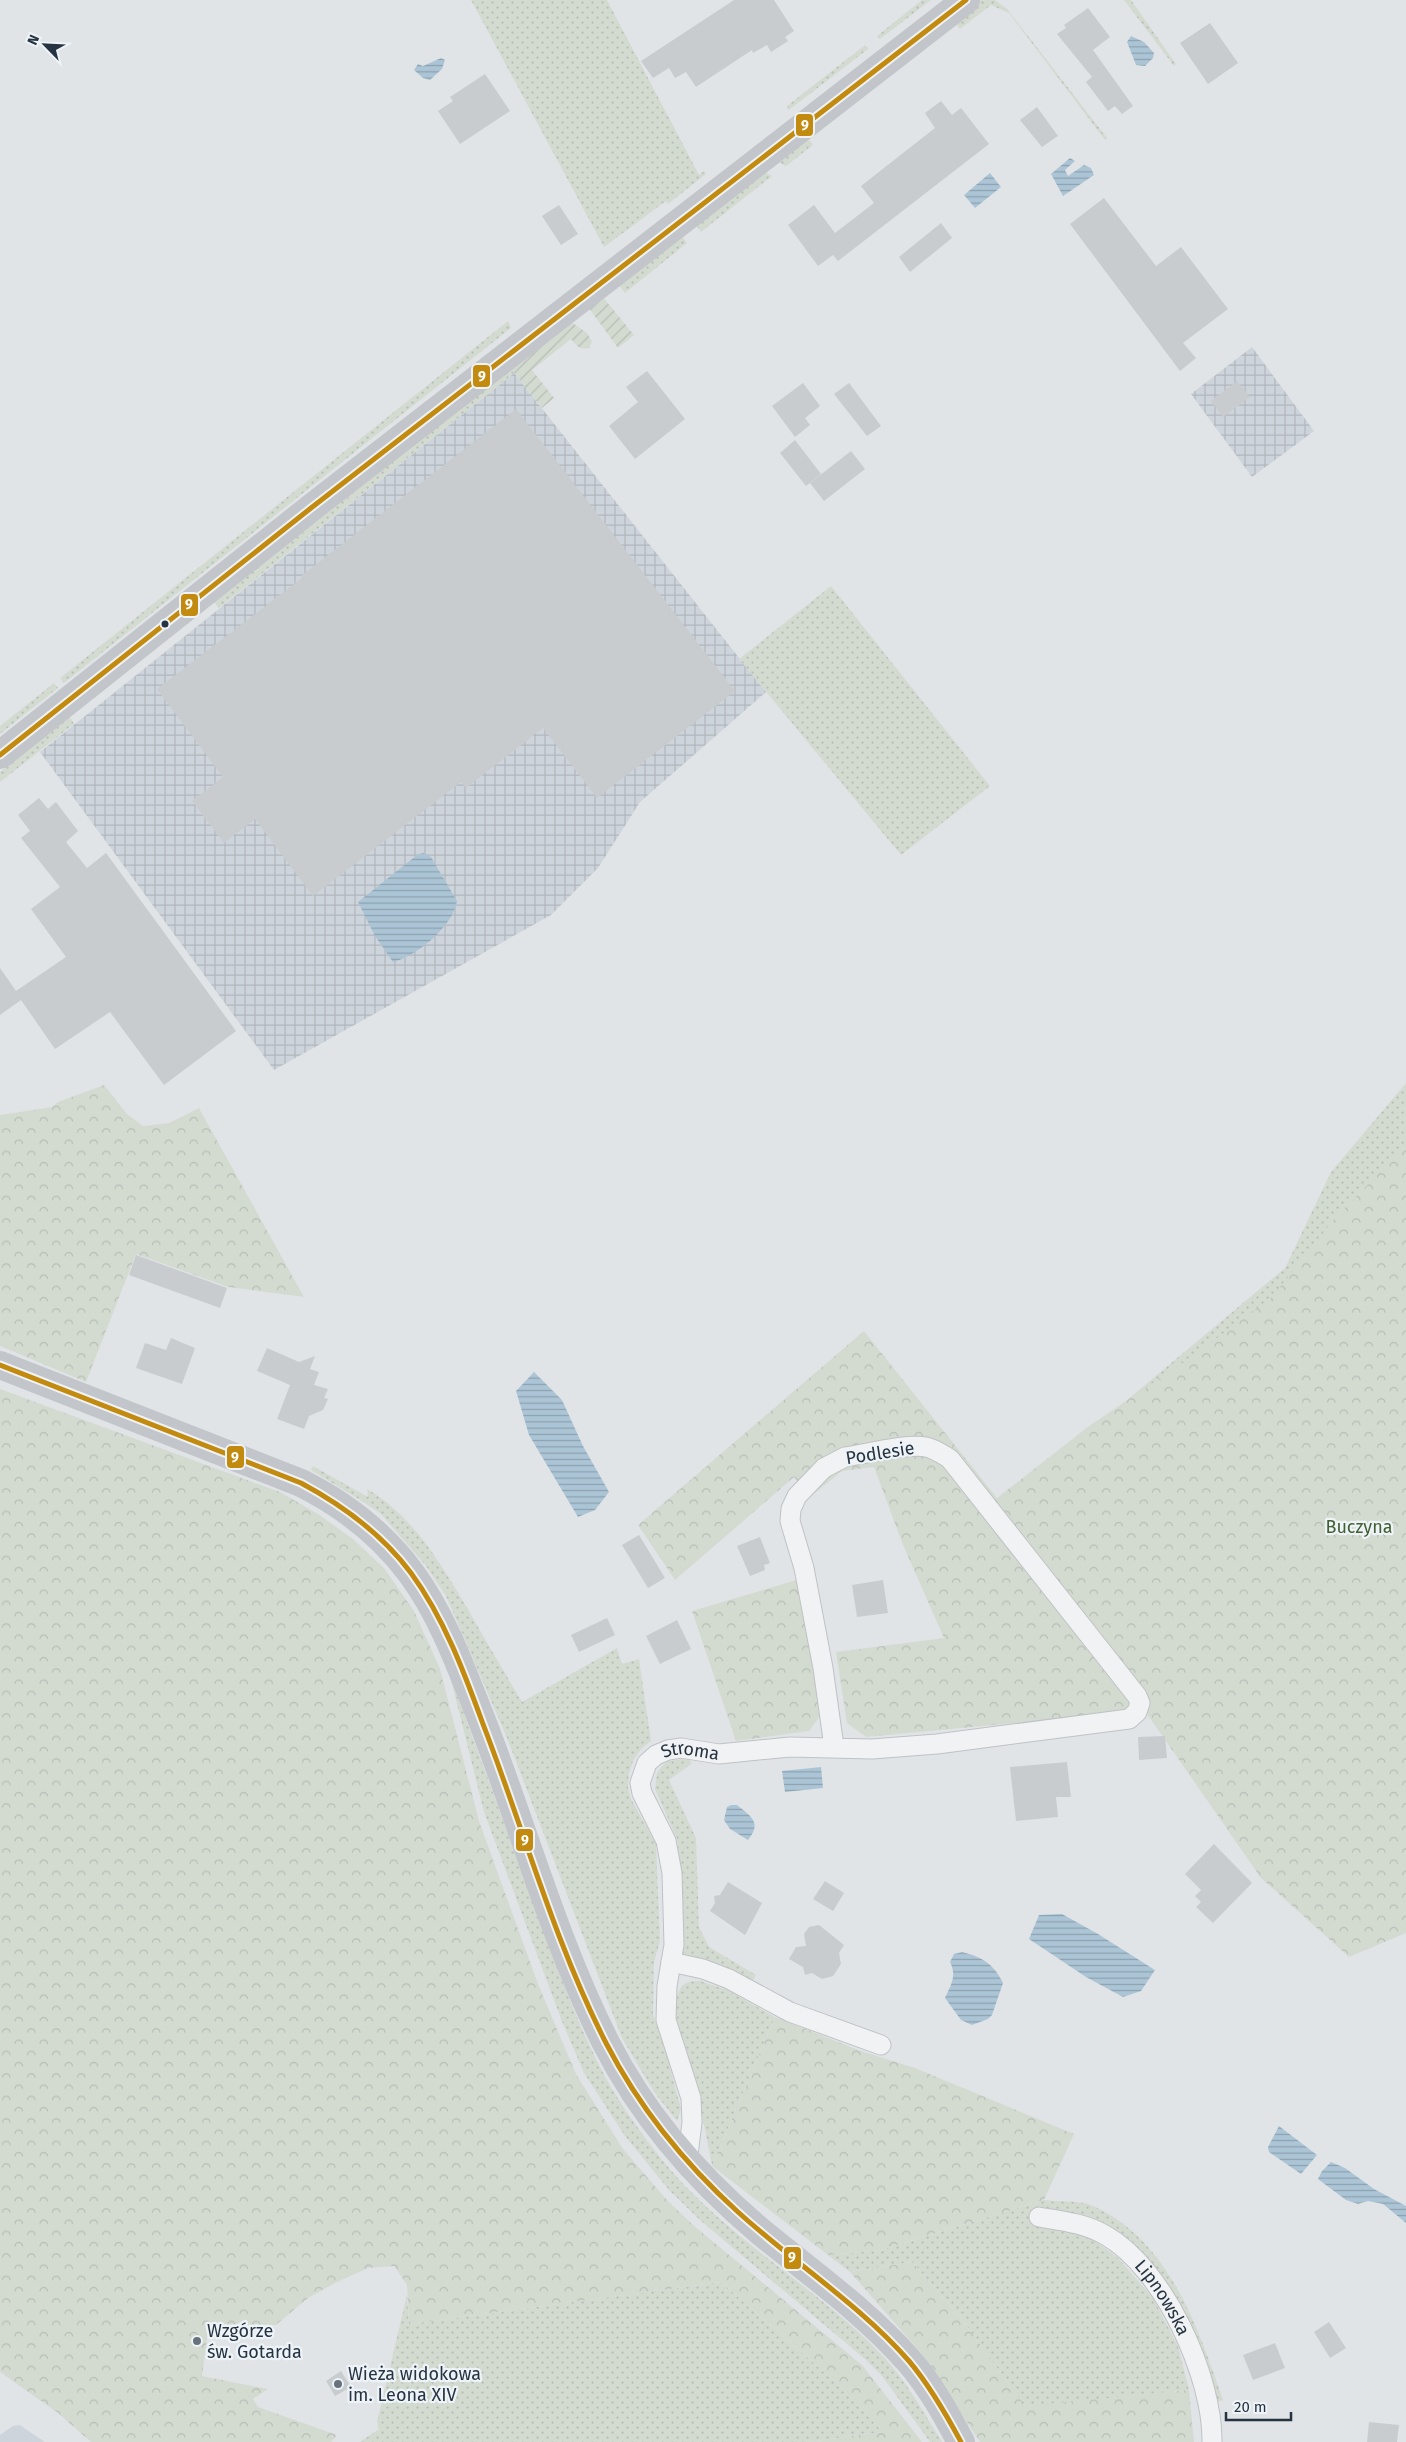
<svg xmlns="http://www.w3.org/2000/svg" width="1406" height="2442" font-family="'Fira Sans',sans-serif">
  <style>
    .built { fill: #ced4db }
    .industrial { fill: url(#industrial-grid) }
    .grass { fill: url(#grass-dots) }
    .forest { fill: url(#forest-crowns) }
    .garden { fill: url(#garden-furrows) }
    .water { fill: url(#water-rules) }
    .building { fill: #c9cccf }
    .lines { fill: none; stroke-linecap: round; stroke-linejoin: round }
    .street-casing { stroke: #bfc2c5; stroke-width: 21 }
    .street { stroke: #f1f2f3; stroke-width: 19 }
    .secondary { stroke: #c2c5c9; stroke-width: 28 }
    .bus-1-casing { stroke: #eef3f7; stroke-width: 9 }
    .bus-1 { stroke: #c38a10; stroke-width: 5 }
    .bus-dot { fill: #263442; stroke: #eef3f7; stroke-width: 2 }
    .poi-dot { fill: #67727c; stroke: #eef3f7; stroke-width: 2 }
    .labels { text-anchor: middle; stroke-width: 4.5; stroke-linejoin: round; paint-order: stroke }
    .street-label { font-size: 18px; fill: #263442; stroke: #eef3f7 }
    .park-label { font-size: 18px; fill: #405f32; stroke: #eef3f7 }
    .poi-label { font-size: 18px; fill: #263442; stroke: #eef3f7; text-anchor: start }
    .line-badge { stroke: #eef3f7; stroke-width: 2 }
    .badge-label { font-size: 14px; text-anchor: middle; font-weight: bold; fill: #fff }
  </style>
  <defs>
    <pattern id="industrial-grid" width="8" height="8" patternUnits="userSpaceOnUse" patternTransform="scale(1.25)"><rect width="8" height="8" fill="#ced4db"/><path d="M0 4h8M4 0v8" fill="none" stroke="#b1b7bd"/></pattern>
    <pattern id="grass-dots" width="8" height="8" patternUnits="userSpaceOnUse" patternTransform="scale(1.25)"><rect width="8" height="8" fill="#d3dbd1"/><path d="M2 2h.1M6 6h.1" fill="none" stroke="#b5bdb5" stroke-width="1.8" stroke-linecap="round"/></pattern>
    <pattern id="forest-crowns" width="20" height="18" patternUnits="userSpaceOnUse" patternTransform="scale(1.25)"><rect width="20" height="18" fill="#d3dbd1"/><path d="M2 6a3 3 0 1 1 6 0M12 15a3 3 0 1 1 6 0" fill="none" stroke="#b5bdb5"/></pattern>
    <pattern id="garden-furrows" width="10" height="10" patternUnits="userSpaceOnUse" patternTransform="scale(1.25)"><rect width="10" height="10" fill="#d3dbd1"/><path d="M-1 1l2-2M0 10L10 0M9 11l2-2" fill="none" stroke="#b5bdb5"/></pattern>
    <pattern id="water-rules" width="6" height="5" patternUnits="userSpaceOnUse" patternTransform="scale(1.25)"><rect width="6" height="5" fill="#acc5d6"/><path d="M0 2.5h6" fill="none" stroke="#8ca1af"/></pattern>
  </defs>
  <rect width="100%" height="100%" fill="#e1e4e7"/>
  <path class="built" d="M20,2425L27,2430L45,2442H0V2435L13,2426Z"/>
  <g class="industrial">
    <path d="M1252,347L1314,431L1252,477L1191,394Z"/>
    <path d="M514,373L766,692L640,802L598,868L551,915L274,1070L40,752Z"/>
  </g>
  <g class="grass">
    <path d="M471,0H607L699,175L704,171L706,174L668,204L666,201L604,247Z"/>
    <path d="M922,0H931L880,39L877,36Z"/>
    <path d="M981,0H995L1007,9L1107,138L1105,140L1009,13L991,5L960,29L954,21Z"/>
    <path d="M1124,0H1131L1176,64L1174,66Z"/>
    <path d="M865,45L868,49L789,110L787,106Z"/>
    <path d="M806,136L813,145L786,166L772,159Z"/>
    <path d="M761,170L772,176L701,232L694,222Z"/>
    <path d="M680,234L687,243L625,293L618,284Z"/>
    <path d="M508,321L511,328L64,683L60,678Z"/>
    <path d="M511,369L514,373L219,608L214,602Z"/>
    <path d="M831,586L990,786L901,855L739,659Z"/>
    <path d="M54,683L58,688L0,734V726Z"/>
    <path d="M70,717L74,724L0,782V772Z"/>
    <path d="M1406,1083V1177L1262,1312L1109,1415L1285,1268L1331,1172Z"/>
    <path d="M313,1466L368,1497L367,1489C415,1517 442,1566 470,1613C487,1643 505,1673 522,1702L617,1648L622,1664L639,1659L651,1741L641,1749L633,1761L629,1773L628,1787L631,1799L656,1844L660,1941L654,1962L653,2015L663,2041L681,2109L677,2121L654,2092L622,2038L507,1738L446,1596L426,1566L381,1514L365,1503L311,1470Z"/>
    <path d="M450,1676C477,1748 503,1820 529,1891C551,1950 571,2009 599,2065C616,2099 640,2132 664,2162C727,2239 816,2286 884,2357C907,2382 924,2413 942,2442H930L882,2376L866,2360L701,2221L669,2190L625,2136L584,2073L561,2019L484,1812Z"/>
    <path d="M690,1758L691,1764L669,1780L696,1838L699,1927L709,1947L756,1975L751,1983L683,1955L681,1876L677,1839L655,1789L657,1773L662,1766L668,1761Z"/>
    <path d="M700,1981L727,1990L775,2017L712,2166C708,2143 703,2120 698,2098C692,2071 666,2014 680,1989C684,1981 692,1981 700,1981Z"/>
    <path d="M1044,2200C1059,2202 1080,2200 1093,2206C1169,2240 1198,2327 1223,2400L1218,2402L1203,2355L1107,2227L1039,2226L1087,2235L1118,2258L1153,2298L1178,2346L1189,2390L1025,2407L961,2318L912,2262L850,2272L828,2255L881,2250Z"/>
    <path d="M721,2282L838,2384L883,2432L807,2442H360L379,2429L377,2422L407,2295L409,2324Z"/>
  </g>
  <g class="forest">
    <path d="M104,1085L127,1114L143,1126L169,1123L199,1108L304,1297L228,1287L136,1254L86,1382L0,1346V1115L52,1107L58,1102Z"/>
    <path d="M1406,1146V1933L1349,1957L1261,1878L1145,1711L866,1737L847,1723L836,1652L944,1638L903,1545L874,1467L842,1471L810,1497L794,1477L675,1580L638,1525L864,1331L997,1498L1089,1426L1193,1356L1272,1297L1334,1219Z"/>
    <path d="M0,1389L280,1492L318,1514L353,1539L384,1568L414,1611L440,1669L479,1821L538,1984L576,2074L623,2149L666,2199L693,2225L862,2365L922,2442H807L883,2432L838,2384L721,2282L409,2324L407,2285L394,2266L368,2268L335,2283L308,2298L276,2325L209,2324L202,2376L268,2389L253,2399L258,2407L337,2435L331,2442H91L58,2413L0,2372Z"/>
    <path d="M800,1579L820,1716L809,1731L736,1741L692,1611Z"/>
    <path d="M775,2017L861,2051L915,2068L1074,2134L1044,2200L881,2250L828,2255L712,2166Z"/>
    <path d="M912,2262L961,2318L1025,2406L1189,2390L1194,2442H980L921,2353L850,2272Z"/>
  </g>
  <g class="garden">
    <path d="M602,296L634,335L618,348L588,307Z"/>
    <path d="M570,321L587,333L592,342L589,348C579,350 577,346 571,339L532,370L554,398L542,408L511,369Z"/>
  </g>
  <g class="water">
    <path d="M1131,36L1144,42L1154,53L1153,58L1145,66L1136,65L1127,42Z"/>
    <path d="M441,58L445,60L442,69L430,80L423,78L414,70L418,64L423,66Z"/>
    <path d="M1070,158L1075,161L1065,170L1068,176L1084,165L1091,168L1094,175L1063,196L1051,174Z"/>
    <path d="M990,173L1001,187L975,208L964,195Z"/>
    <path d="M423,853L431,857L457,901C453,926 417,956 393,962L375,936L358,902L417,855Z"/>
    <path d="M534,1372L562,1400L583,1446L609,1492L595,1510L578,1517L529,1435L516,1391Z"/>
    <path d="M821,1767L823,1788L785,1792L782,1771Z"/>
    <path d="M731,1805H737C752,1817 762,1823 748,1840L730,1829L724,1820L727,1807Z"/>
    <path d="M1062,1914L1098,1934L1155,1970L1141,1991L1123,1997L1086,1977L1029,1939L1039,1915Z"/>
    <path d="M962,1952C982,1957 994,1964 1003,1983L992,2015L988,2019L972,2025L961,2020L945,1998C951,1985 957,1976 950,1962L954,1954Z"/>
    <path d="M1279,2126L1317,2155L1301,2174L1269,2152L1268,2147Z"/>
    <path d="M1331,2162L1345,2168L1374,2189L1406,2206V2223L1383,2204L1368,2201L1358,2204L1346,2200L1318,2179L1322,2171Z"/>
  </g>
  <g class="building">
    <path d="M734,0H774L794,31L785,37L788,41L771,52L767,45L753,53L752,50L696,87L686,72L675,78L669,68L653,78L641,61Z"/>
    <path d="M1088,8L1110,37L1093,50L1133,106L1122,114L1115,106L1108,111L1086,82L1092,77L1057,34L1066,28L1064,25Z"/>
    <path d="M1210,23L1238,63L1208,84L1180,43Z"/>
    <path d="M485,74L510,111L460,144L438,111L453,101L450,97Z"/>
    <path d="M941,101L952,115L961,108L989,144L838,261L833,255L818,266L788,225L814,205L835,233L874,203L861,186L935,128L925,113Z"/>
    <path d="M1037,107L1058,136L1042,147L1020,120Z"/>
    <path d="M1104,198L1156,266L1181,247L1228,309L1183,343L1196,358L1180,371L1070,224Z"/>
    <path d="M559,205L578,234L561,245L542,216Z"/>
    <path d="M941,223L952,238L910,272L899,257Z"/>
    <path d="M647,371L685,419L635,459L609,426L638,402L626,387Z"/>
    <path d="M1237,381L1250,397L1223,417L1211,401Z"/>
    <path d="M803,383L820,406L805,418L810,425L795,437L772,406Z"/>
    <path d="M849,383L881,426L867,436L834,394Z"/>
    <path d="M516,409L735,691L597,798L543,728L466,788L461,782L313,896L255,819L224,843L192,801L223,777L157,689L302,578L301,576Z"/>
    <path d="M795,440L821,474L806,486L780,453Z"/>
    <path d="M851,451L865,469L824,501L810,483Z"/>
    <path d="M39,798L48,809L56,802L78,831L66,842L87,868L106,853L236,1031L164,1085L110,1012L55,1049L21,1000L0,1015V968L16,991L66,957L31,909L60,887L21,838L30,831L18,815Z"/>
    <path d="M136,1255L227,1288L220,1308L129,1275Z"/>
    <path d="M171,1338L195,1348L182,1384L136,1368L145,1343L166,1350Z"/>
    <path d="M267,1348L299,1362L315,1356L310,1369L319,1372L314,1385L328,1389L324,1398L328,1399L323,1410L309,1416L304,1429L277,1419L290,1385L257,1371Z"/>
    <path d="M639,1535L665,1578L648,1588L622,1545Z"/>
    <path d="M760,1537L770,1563L764,1565L765,1570L750,1576L737,1546Z"/>
    <path d="M883,1580L888,1613L857,1617L852,1585Z"/>
    <path d="M607,1618L615,1635L579,1652L571,1635Z"/>
    <path d="M677,1620L691,1649L660,1664L646,1636Z"/>
    <path d="M1165,1736L1167,1758L1139,1760L1138,1737Z"/>
    <path d="M1067,1762L1071,1797H1056L1058,1817L1016,1821L1010,1767Z"/>
    <path d="M1214,1844L1252,1883L1213,1923L1196,1907L1201,1902L1195,1896L1201,1890L1185,1874Z"/>
    <path d="M825,1881L844,1893L833,1911L813,1899Z"/>
    <path d="M728,1882L762,1903L745,1935L710,1911L715,1903L714,1896L720,1895Z"/>
    <path d="M819,1925L844,1945L839,1953L841,1964L833,1976L822,1979L812,1973L805,1975L803,1967L789,1959L796,1947L806,1946L804,1934L809,1927Z"/>
    <path d="M1329,2322L1346,2348L1330,2358L1314,2332Z"/>
    <path d="M1275,2343L1285,2368L1253,2380L1243,2355Z"/>
    <path d="M341,2371L351,2387L335,2396L326,2381Z"/>
    <path d="M1369,2422L1399,2425L1397,2442H1367Z"/>
  </g>
  <g class="lines">
    <defs>
      <g id="street">
        <path d="M671,1962L703,1969L729,1979L790,2012L881,2045"/>
        <path id="s1" d="M687,2162L692,2123L691,2098L666,2020L667,1986L674,1945L672,1873L666,1841L642,1793L640,1783L647,1763L656,1755L668,1750L681,1748L719,1754L790,1747L872,1749L937,1744L1129,1719L1137,1712L1140,1703L1137,1696L950,1459C942,1454 935,1449 926,1447C907,1443 865,1454 845,1457L824,1468L797,1496L791,1509L790,1521L804,1568L823,1668L834,1747"/>
        <path id="s2" d="M1039,2217C1063,2221 1084,2223 1105,2235C1164,2268 1213,2377 1212,2442"/>
      </g>
    </defs>
    <use href="#street" class="street-casing"/>
    <use href="#street" class="street"/>
    <g class="secondary">
      <path d="M0,755L311,508L966,0"/>
      <path d="M0,1365L301,1483C345,1505 382,1534 411,1573C442,1615 460,1665 479,1713C522,1822 553,1938 606,2043C643,2116 698,2179 761,2232C812,2274 865,2311 909,2361C930,2385 946,2414 961,2442"/>
    </g>
    <defs>
      <g id="bus-1">
        <path d="M0,755L311,508L966,0"/>
        <path d="M0,1365L301,1483C344,1506 382,1534 411,1573C444,1618 464,1672 483,1724C524,1830 554,1941 606,2043C639,2107 685,2164 738,2212C794,2263 859,2304 909,2361C930,2386 946,2414 961,2442"/>
      </g>
    </defs>
    <use href="#bus-1" class="bus-1-casing"/>
    <use href="#bus-1" class="bus-1"/>
  </g>
  <circle class="bus-dot" cx="165" cy="624" r="4.5"/>
  <g class="poi-dot">
    <circle cx="197" cy="2341" r="5"/>
    <circle cx="338" cy="2384" r="5"/>
  </g>
  <g class="labels">
    <g class="street-label">
      <text transform="translate(880 1453) rotate(-9)" y="6">Podlesie</text>
      <text dy="6" stroke="none"><textPath href="#s1" startOffset="459">Stroma</textPath></text>
      <text dy="6" stroke="none"><textPath href="#s2" startOffset="155">Lipnowska</textPath></text>
    </g>
    <g class="park-label">
      <text x="1359" y="1533">Buczyna</text>
    </g>
    <g class="poi-label">
      <text x="207" y="2337">Wzgórze<tspan x="207" dy="21">św. Gotarda</tspan></text>
      <text x="348" y="2380">Wieża widokowa<tspan x="348" dy="21">im. Leona XIV</tspan></text>
    </g>
  </g>
  <g class="line-badge">
    <rect x="795" y="113" width="19" height="24" rx="5" fill="#c38a10"/>
    <rect x="472" y="364" width="19" height="24" rx="5" fill="#c38a10"/>
    <rect x="180" y="593" width="19" height="24" rx="5" fill="#c38a10"/>
    <rect x="226" y="1445" width="19" height="24" rx="5" fill="#c38a10"/>
    <rect x="515" y="1828" width="19" height="24" rx="5" fill="#c38a10"/>
    <rect x="783" y="2246" width="19" height="24" rx="5" fill="#c38a10"/>
  </g>
  <g class="badge-label">
    <text x="805" y="130">9</text>
    <text x="482" y="381">9</text>
    <text x="189" y="609">9</text>
    <text x="235" y="1462">9</text>
    <text x="525" y="1845">9</text>
    <text x="792" y="2262">9</text>
  </g>
  <g transform="translate(45 45) rotate(294)" stroke="#eef3f7" stroke-width="4" paint-order="stroke">
  <path d="M0-4L9 19L0 12L-9 19Z" fill="#263442"/>
  <text y="-8" font-size="14" font-weight="bold" text-anchor="middle" fill="#263442">N</text>
  </g>
  <path d="M1226 2412v8h65v-8" fill="none" stroke="#263442" stroke-width="2.5"/>
  <text x="1234" y="2412" font-size="15" fill="#263442" stroke="#eef3f7" stroke-width="4" paint-order="stroke">20 m</text>
</svg>
